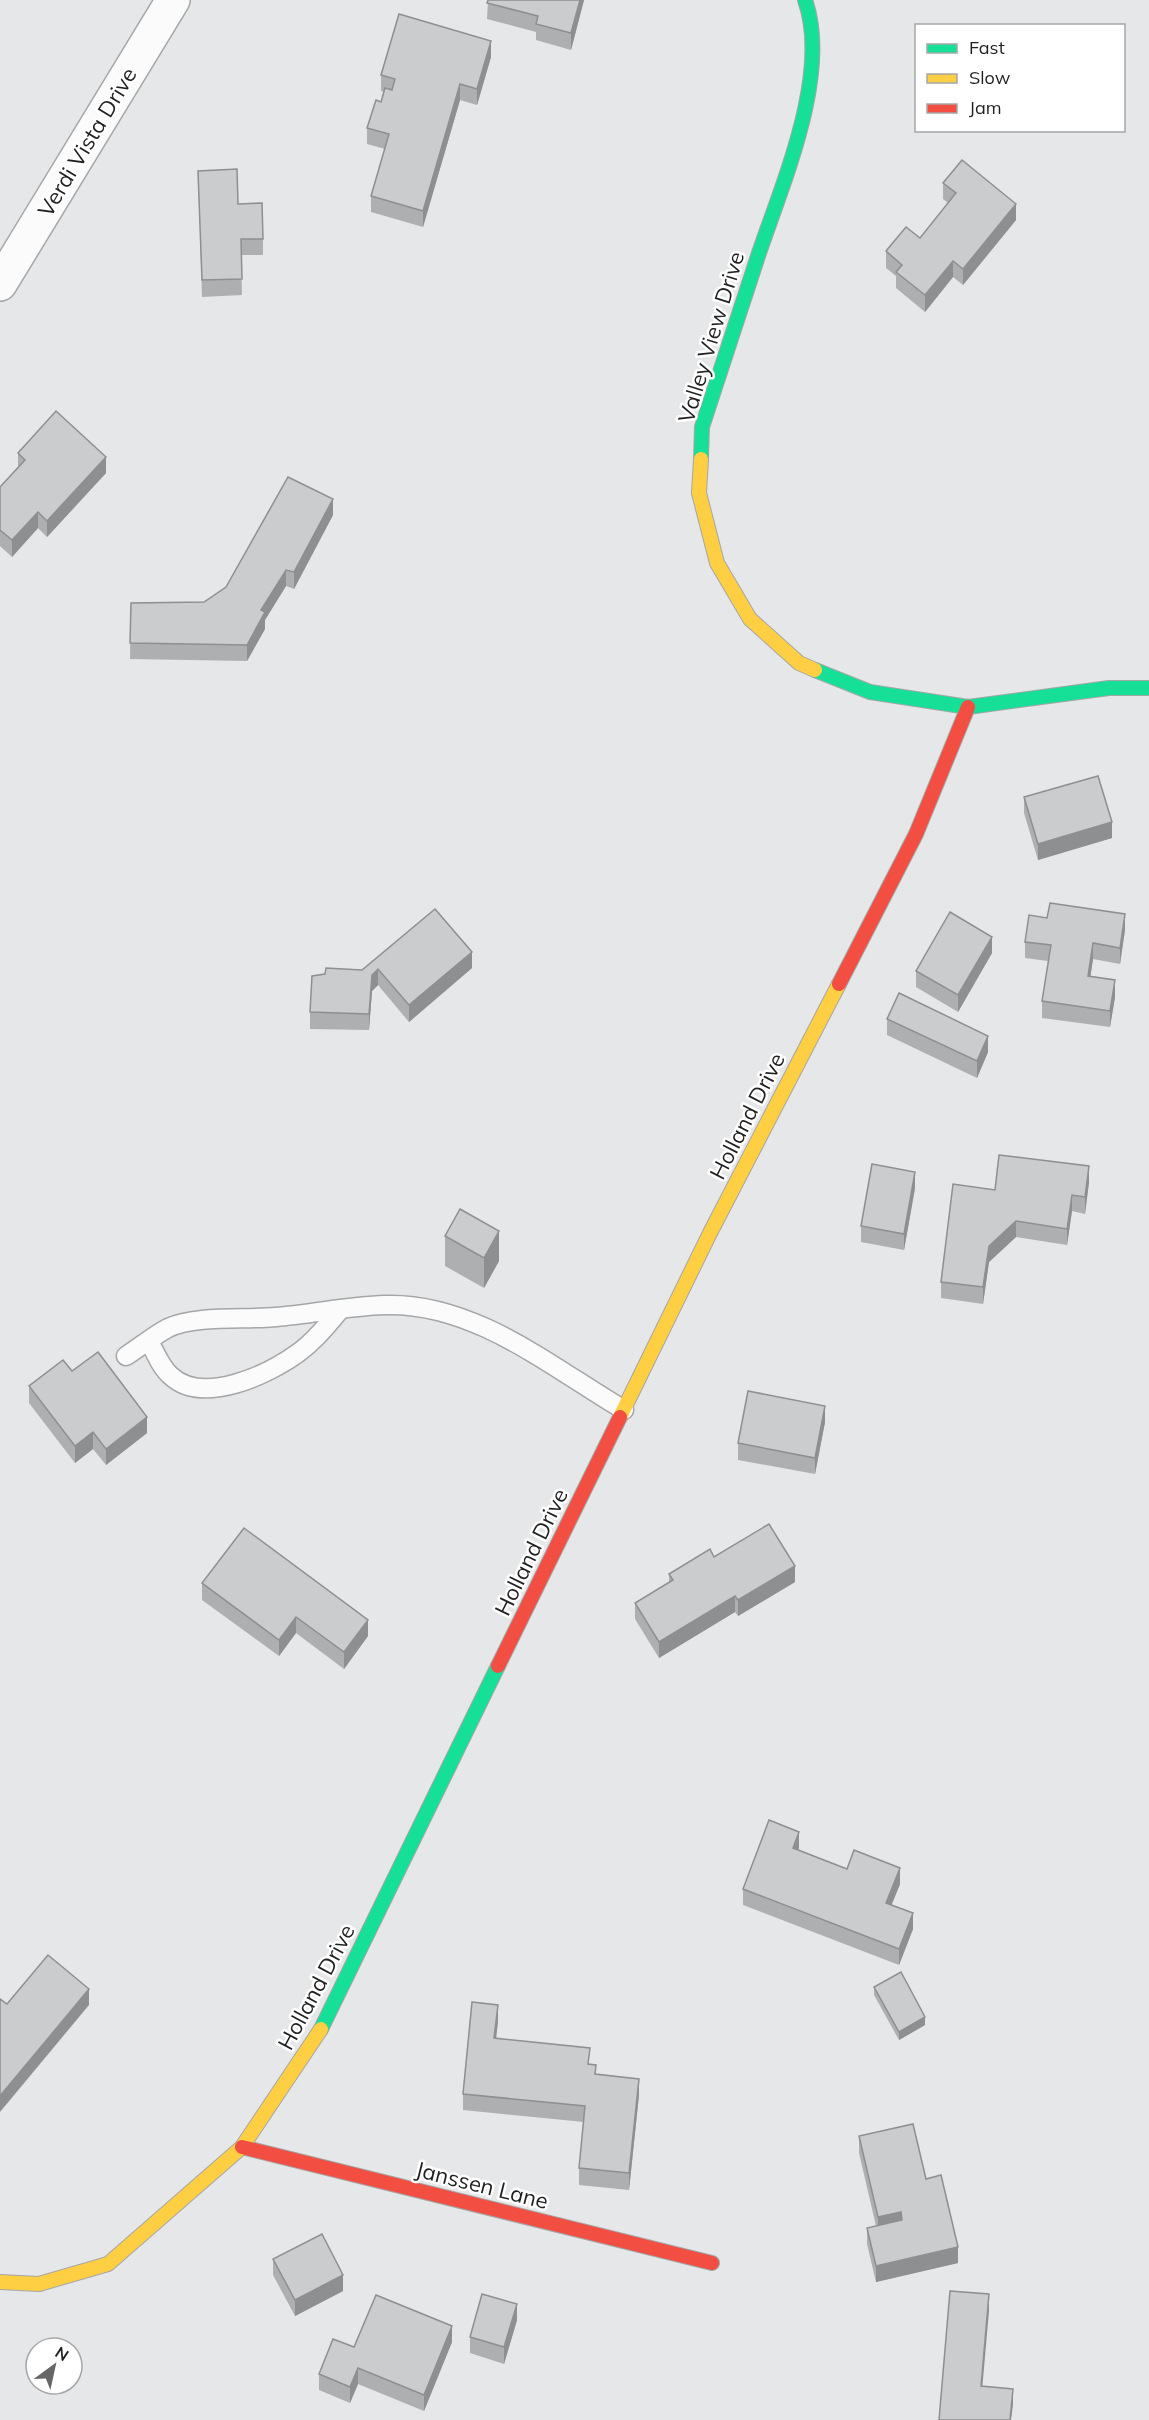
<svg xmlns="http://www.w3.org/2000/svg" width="1149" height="2420" font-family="Mulish,sans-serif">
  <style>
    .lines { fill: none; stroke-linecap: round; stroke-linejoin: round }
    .lane-casing { stroke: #a5a6a7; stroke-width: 21 }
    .street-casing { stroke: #a5a6a7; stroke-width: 36 }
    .fast-casing { stroke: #a5a6a7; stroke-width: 16 }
    .slow-casing { stroke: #a5a6a7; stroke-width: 16 }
    .jam-casing { stroke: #a5a6a7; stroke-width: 16 }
    .lane { stroke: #fbfbfc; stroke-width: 18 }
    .street { stroke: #fbfbfc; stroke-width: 33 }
    .fast { stroke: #16e098; stroke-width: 14 }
    .slow { stroke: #ffcf43; stroke-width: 14 }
    .jam { stroke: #f24e42; stroke-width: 14 }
    .wall { fill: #aeafb0 }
    .shaded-wall { fill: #8d8f90 }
    .building { fill: #cacccd; stroke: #8d8f90; stroke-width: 1.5 }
    .labels { text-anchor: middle; stroke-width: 5; stroke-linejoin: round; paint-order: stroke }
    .street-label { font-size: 22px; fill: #1f2020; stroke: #fff }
  </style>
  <rect width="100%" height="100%" fill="#e6e7e9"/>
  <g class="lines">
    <defs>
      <g id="lane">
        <path d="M149,1341C155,1352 161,1368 171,1376C203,1406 269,1374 298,1353C315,1341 327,1325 340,1310"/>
        <path d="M126,1356C140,1347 153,1336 168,1328C195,1315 245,1320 276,1317C312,1314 348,1306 385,1305C474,1302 551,1367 624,1410"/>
      </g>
      <path id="street" d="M0,284L173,0"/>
      <g id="fast">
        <path d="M701,459L702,427C721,369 740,311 759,253C783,182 831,73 805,0"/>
        <path d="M815,670L870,692L968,707L1109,688H1149"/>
        <path d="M321,2029L498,1666"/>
      </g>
      <g id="slow">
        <path d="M701,459L699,493L717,563L750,619L799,663L815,670"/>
        <path d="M620,1417L710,1233L839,984"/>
        <path d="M0,2282L39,2284L108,2264L242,2147L321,2029"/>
      </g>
      <g id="jam">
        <path d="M839,984L916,834L968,707"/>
        <path d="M498,1666L620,1417"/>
        <path d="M242,2147L712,2263"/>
      </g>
    </defs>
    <use href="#lane" class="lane-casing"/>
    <use href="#street" class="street-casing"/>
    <use href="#fast" class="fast-casing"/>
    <use href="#slow" class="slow-casing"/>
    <use href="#jam" class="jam-casing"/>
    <use href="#lane" class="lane"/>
    <use href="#street" class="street"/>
    <use href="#fast" class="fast"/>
    <use href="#slow" class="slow"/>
    <use href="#jam" class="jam"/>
  </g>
  <g class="wall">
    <path d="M488,0H584L571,50L536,40V32L487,19Z"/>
    <path d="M491,57L477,105L460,100L423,227L371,212V196L385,149L367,144V128L381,102L384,92L381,91V75Z"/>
    <path d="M198,171L238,204L263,239V255H241L242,295L202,297Z"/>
    <path d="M943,183L1016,220L963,285L953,277L925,312L896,288V276L886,268V251L920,238L948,203L943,199Z"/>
    <path d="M18,453L106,473L47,537L38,528L12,557L0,546V487L18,467Z"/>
    <path d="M333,515L294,589L286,586L265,620V629L247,661L130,659L131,603L204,602Z"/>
    <path d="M1024,797L1112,838L1038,860L1024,813Z"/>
    <path d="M1047,918L1125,930L1120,964L1093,959L1090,977L1115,997L1110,1027L1042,1018V1001L1048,961L1025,958V942Z"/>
    <path d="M992,953L958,1012L916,987V971Z"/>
    <path d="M472,968L409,1022L378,985L372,991L369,1030L310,1029V1012L362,970Z"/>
    <path d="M887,1019L988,1052L977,1078L887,1035Z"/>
    <path d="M1089,1182L1085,1214L1072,1211L1067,1245L1016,1237L989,1262L983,1304L941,1298V1282L995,1190Z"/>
    <path d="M915,1188L904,1250L861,1242V1226Z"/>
    <path d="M445,1236L499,1261L484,1288L445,1266Z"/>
    <path d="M72,1371L147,1433L106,1465L93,1449L75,1463L29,1403V1386Z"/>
    <path d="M825,1422L815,1474L738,1460V1443Z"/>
    <path d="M714,1557L795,1582L738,1616L735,1612L659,1658L635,1619V1603L669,1583V1574Z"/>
    <path d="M202,1583L368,1636L344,1669L296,1633L279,1656L202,1600Z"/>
    <path d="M799,1848L798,1850L847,1869L900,1884L891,1905L913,1929L899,1965L743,1905V1889Z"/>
    <path d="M874,1987L925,2025L899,2040L874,1995Z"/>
    <path d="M498,2021L496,2039L590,2064L596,2074L639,2095L629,2190L579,2185V2168L584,2122L463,2110V2094Z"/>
    <path d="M859,2136L926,2179L958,2263L876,2282L867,2244V2228L876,2226L859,2153Z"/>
    <path d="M273,2259L343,2291L295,2316L273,2275Z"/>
    <path d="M517,2320L504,2364L470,2353V2337Z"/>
    <path d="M452,2342L424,2411L358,2384L350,2403L319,2390V2374L354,2347Z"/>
  </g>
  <g class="shaded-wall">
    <path d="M580,0H584L571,50V33Z"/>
    <path d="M491,41V57L477,105V89Z"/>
    <path d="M460,84V100L423,227V211Z"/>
    <path d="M1016,204V220L963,285V269Z"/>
    <path d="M953,261V277L925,312V295Z"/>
    <path d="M106,457V473L47,537V521Z"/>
    <path d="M333,499V515L294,589V572Z"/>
    <path d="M38,512V528L12,557V540Z"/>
    <path d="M286,570V586L265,620V629L247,661V645L261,610Z"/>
    <path d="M1112,822V838L1038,860V844Z"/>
    <path d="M1125,914V930L1120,964V948Z"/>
    <path d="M992,937V953L958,1012V995Z"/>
    <path d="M1093,943V959L1088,993V976Z"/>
    <path d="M472,952V968L409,1022V1005Z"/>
    <path d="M378,969V985L372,991L369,1030V1014L372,975Z"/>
    <path d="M1115,980V997L1110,1027V1011Z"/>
    <path d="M988,1036V1052L977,1078V1061Z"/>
    <path d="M1089,1166V1182L1085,1214V1197Z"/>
    <path d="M915,1172V1188L904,1250V1234Z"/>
    <path d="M1072,1195V1211L1067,1245V1229Z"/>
    <path d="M1016,1221V1237L989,1262L983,1304V1287L989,1246Z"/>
    <path d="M499,1231V1261L484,1288V1258Z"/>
    <path d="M825,1406V1422L815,1474V1458Z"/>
    <path d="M147,1417V1433L106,1465V1449Z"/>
    <path d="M93,1432V1449L75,1463V1446Z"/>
    <path d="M795,1566V1582L738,1616V1600Z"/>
    <path d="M735,1596V1612L659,1658V1642Z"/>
    <path d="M296,1617V1633L279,1656V1640Z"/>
    <path d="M368,1620V1636L344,1669V1652Z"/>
    <path d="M799,1832V1848L793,1864V1848Z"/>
    <path d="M900,1868V1884L886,1919V1903Z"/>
    <path d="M913,1913V1929L899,1965V1949Z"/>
    <path d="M89,1989V2005L0,2112V2096Z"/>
    <path d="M498,2005V2021L494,2055V2038Z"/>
    <path d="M925,2017V2025L899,2040V2032Z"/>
    <path d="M639,2079V2095L629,2190V2173Z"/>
    <path d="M901,2212V2228L878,2234V2217Z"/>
    <path d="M958,2247V2263L876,2282V2266Z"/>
    <path d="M343,2275V2291L295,2316V2300Z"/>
    <path d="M989,2294V2311L981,2402V2386Z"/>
    <path d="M517,2304V2320L504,2364V2347Z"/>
    <path d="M452,2326V2342L424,2411V2395Z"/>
    <path d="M358,2368V2384L350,2403V2387Z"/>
    <path d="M1013,2389V2405L1011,2420H1010Z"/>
  </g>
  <g class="building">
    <path d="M488,0H580L571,33L536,24L538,16L487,3Z"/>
    <path d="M399,14L491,41L477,89L460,84L423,211L371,196L389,134L367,128L376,100L381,102L385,88L392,90L395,79L381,75Z"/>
    <path d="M962,160L1016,204L963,269L953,261L925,295L896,272L902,265L886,251L906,227L920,238L956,193L943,183Z"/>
    <path d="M237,169L238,204L262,203L263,239H241L242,279L202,280L198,171Z"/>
    <path d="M56,411L106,457L47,521L38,512L12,540L0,530V487L25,460L18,453Z"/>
    <path d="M288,477L333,499L294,572L286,570L261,610L265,612L247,645L130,643L131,603L204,602L226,587Z"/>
    <path d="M1098,776L1112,822L1038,844L1024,797Z"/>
    <path d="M1050,903L1125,914L1120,948L1093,943L1088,976L1115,980L1110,1011L1042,1001L1051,945L1025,942L1029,915L1047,918Z"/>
    <path d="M435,909L472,952L409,1005L378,969L372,975L369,1014L310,1012L312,976L325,974L326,968L362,970Z"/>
    <path d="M950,912L992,937L958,995L916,971Z"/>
    <path d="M899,993L988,1036L977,1061L887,1019Z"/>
    <path d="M999,1155L1089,1166L1085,1197L1072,1195L1067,1229L1016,1221L989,1246L983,1287L941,1282L953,1184L995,1190Z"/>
    <path d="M872,1164L915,1172L904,1234L861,1226Z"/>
    <path d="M460,1209L499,1231L484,1258L445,1236Z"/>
    <path d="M98,1352L147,1417L106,1449L93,1432L75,1446L29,1386L63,1360L72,1371Z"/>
    <path d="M748,1391L825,1406L815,1458L738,1443Z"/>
    <path d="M769,1524L795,1566L738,1600L735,1596L659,1642L635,1603L673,1580L669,1574L710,1549L714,1557Z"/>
    <path d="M244,1528L368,1620L344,1652L296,1617L279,1640L202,1583Z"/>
    <path d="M769,1820L799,1832L793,1848L847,1869L854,1850L900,1868L886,1903L913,1913L899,1949L743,1889Z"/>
    <path d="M48,1955L89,1989L0,2096V1999L7,2004Z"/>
    <path d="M901,1972L925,2017L899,2032L874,1987Z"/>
    <path d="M472,2002L498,2005L494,2038L590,2048L588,2064L596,2065L595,2074L639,2079L629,2173L579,2168L585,2106L463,2094Z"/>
    <path d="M913,2124L926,2179L941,2175L958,2247L876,2266L867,2228L902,2220L901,2212L878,2217L859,2136Z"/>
    <path d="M322,2234L343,2275L295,2300L273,2259Z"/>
    <path d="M950,2291L989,2294L981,2386L1013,2389L1010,2420H939Z"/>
    <path d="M482,2294L517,2304L504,2347L470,2337Z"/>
    <path d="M376,2295L452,2326L424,2395L358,2368L350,2387L319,2374L333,2339L354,2347Z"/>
  </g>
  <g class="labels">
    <g class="street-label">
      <text transform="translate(87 142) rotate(-59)" y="8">Verdi Vista Drive</text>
      <text transform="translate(711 337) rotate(-73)" y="8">Valley View Drive</text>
      <text transform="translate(747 1116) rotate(-63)" y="8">Holland Drive</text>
      <text transform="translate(531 1552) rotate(-64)" y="8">Holland Drive</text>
      <text transform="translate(316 1987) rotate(-62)" y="8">Holland Drive</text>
      <text transform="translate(482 2185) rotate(14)" y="8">Janssen Lane</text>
    </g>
  </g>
  <rect x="915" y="24" width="210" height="108" fill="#ffffff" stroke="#a5a6a6" stroke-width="1.5"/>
  <rect x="927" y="44" width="30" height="9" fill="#16e098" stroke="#a5a6a6" stroke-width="1.5"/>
  <text x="969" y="54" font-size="18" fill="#1f2020">Fast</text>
  <rect x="927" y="74" width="30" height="9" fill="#ffcf43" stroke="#a5a6a6" stroke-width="1.5"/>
  <text x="969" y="84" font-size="18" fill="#1f2020">Slow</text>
  <rect x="927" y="104" width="30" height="9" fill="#f24e42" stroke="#a5a6a6" stroke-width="1.5"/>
  <text x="969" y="114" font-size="18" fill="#1f2020">Jam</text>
  <g transform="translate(54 2366) rotate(33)"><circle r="28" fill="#ffffff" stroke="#a5a6a6" stroke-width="1.5"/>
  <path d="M0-4.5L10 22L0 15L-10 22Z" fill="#656666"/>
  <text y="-9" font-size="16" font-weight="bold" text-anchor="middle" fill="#1f2020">N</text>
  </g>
</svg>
